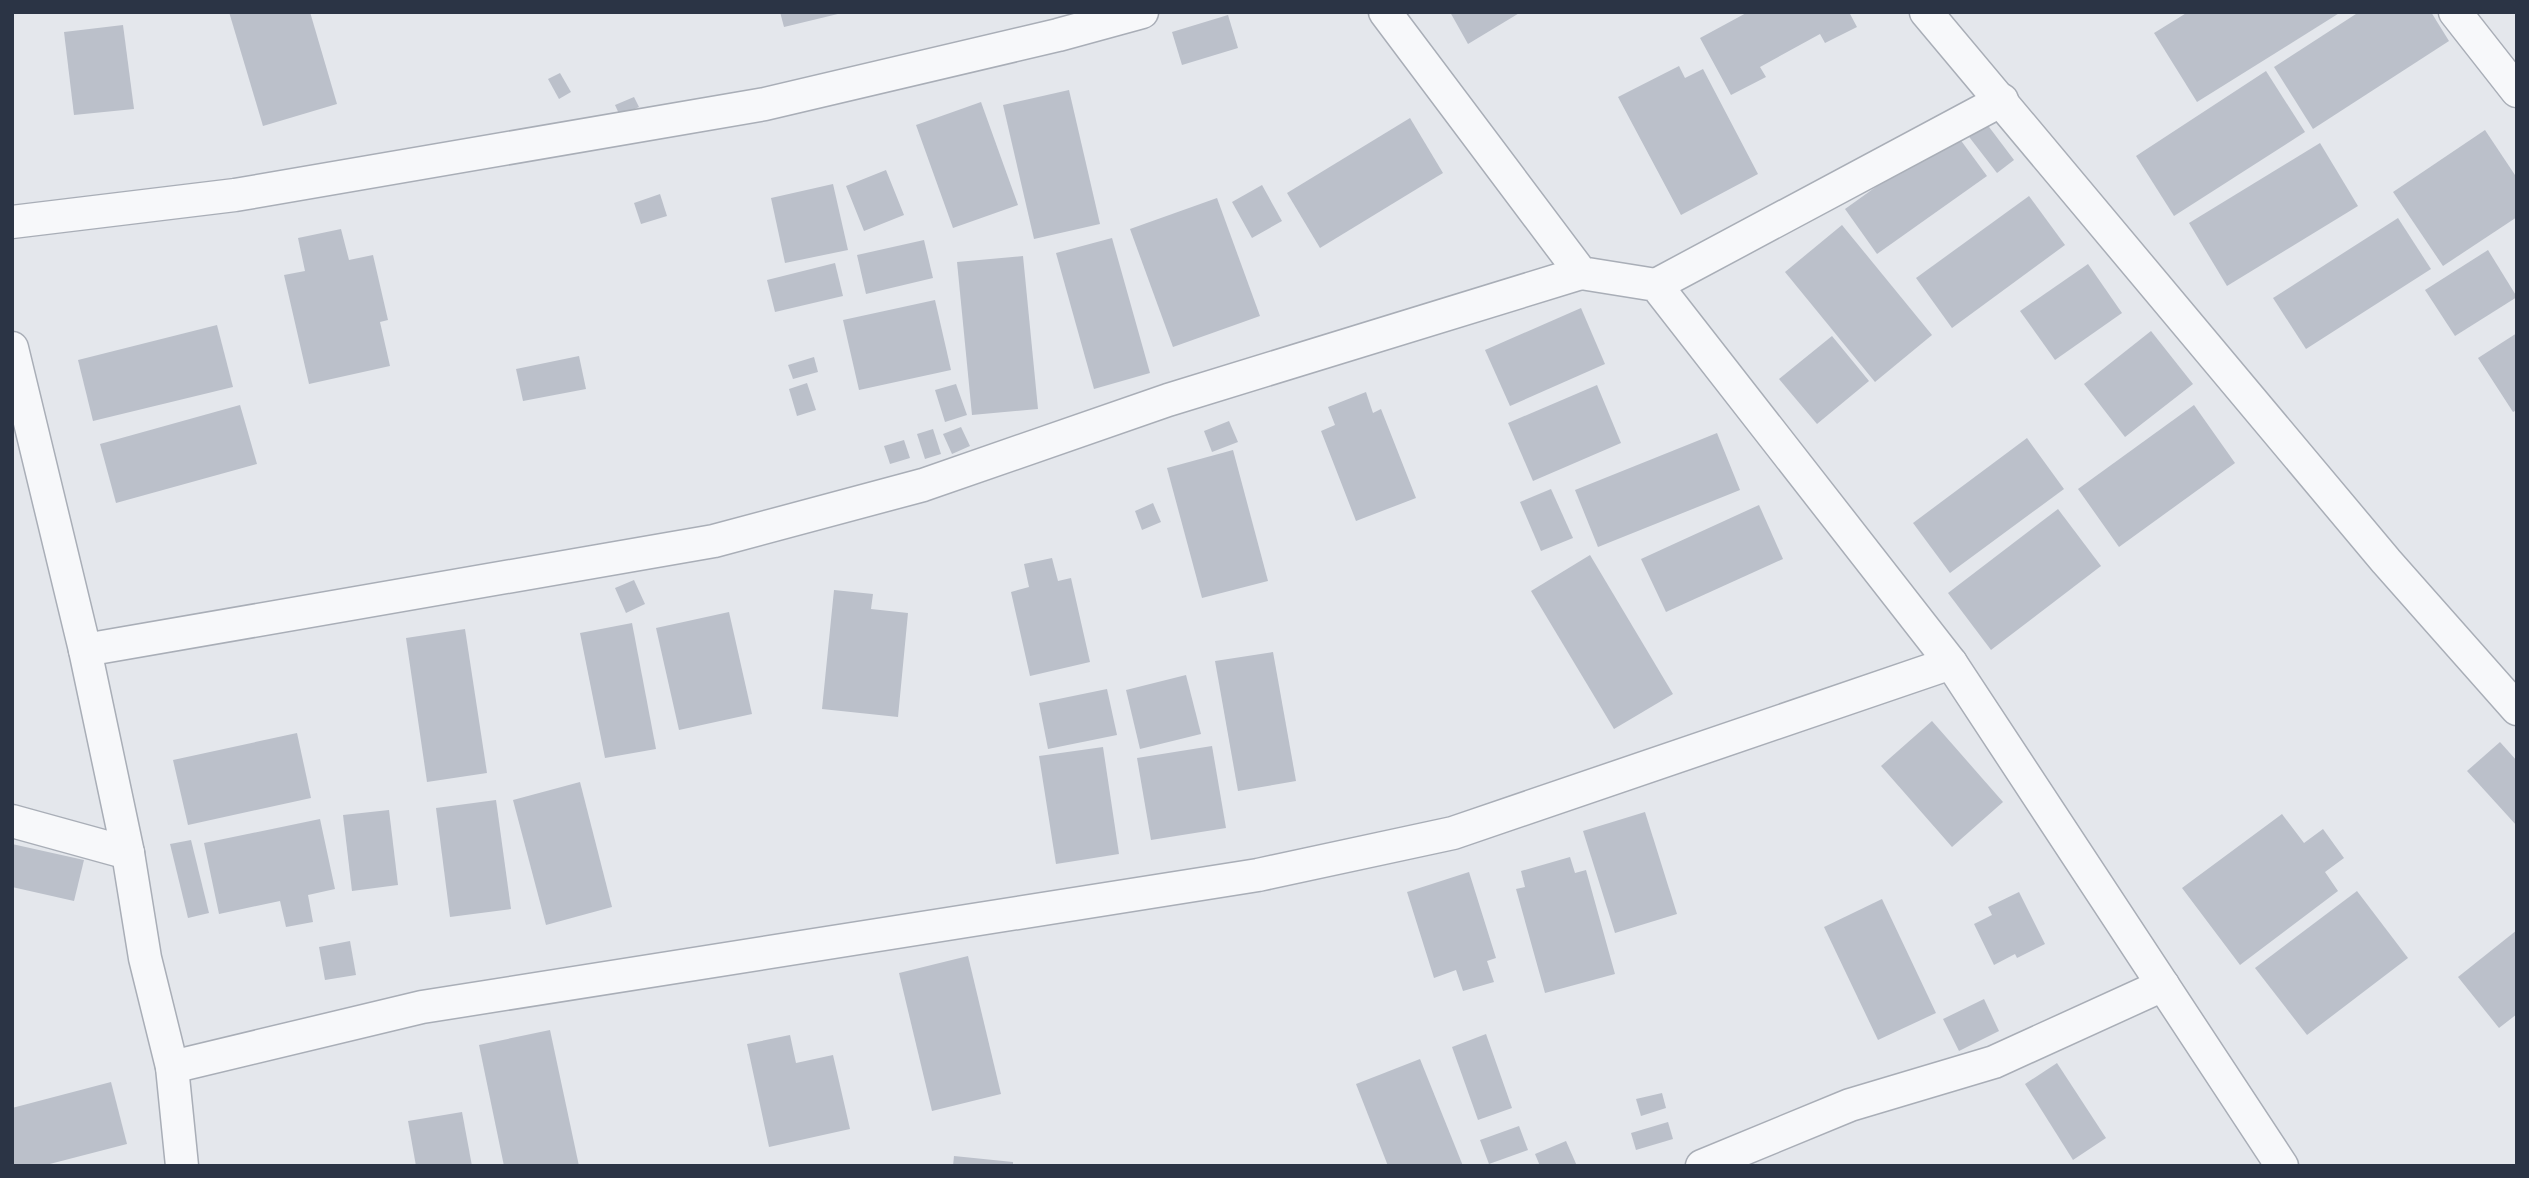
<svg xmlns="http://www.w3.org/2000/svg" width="2529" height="1178" font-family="Cabin,sans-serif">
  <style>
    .building { fill: #bbc0ca }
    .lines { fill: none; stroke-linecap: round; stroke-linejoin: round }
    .minor-casing { stroke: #a9aeb7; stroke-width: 35 }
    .minor { stroke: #f7f8fa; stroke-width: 32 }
  </style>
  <rect width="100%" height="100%" fill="#e4e7ec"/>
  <g class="building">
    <path d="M229,12H310L337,104L263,126Z"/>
    <path d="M780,12H842V13L784,27Z"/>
    <path d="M1450,12H1521L1468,44Z"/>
    <path d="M1748,12H1849L1857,27L1825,43L1820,34L1760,67L1766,77L1731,95L1700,38Z"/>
    <path d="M2188,12H2341L2197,102L2154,33Z"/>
    <path d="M2359,12H2431L2449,41L2313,129L2274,67Z"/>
    <path d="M1228,15L1238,48L1182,65L1172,32Z"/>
    <path d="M123,25L134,109L74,115L64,32Z"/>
    <path d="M1679,66L1685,78L1703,69L1758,174L1681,215L1618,97Z"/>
    <path d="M2266,71L2305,132L2174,216L2136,156Z"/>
    <path d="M560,73L571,92L559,99L548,79Z"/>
    <path d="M1069,90L1100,224L1034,239L1003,105Z"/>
    <path d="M634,97L639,107L620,116L615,105Z"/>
    <path d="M981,102L1018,205L953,228L916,125Z"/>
    <path d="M1980,115L2014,160L1997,173L1963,129Z"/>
    <path d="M1410,118L1443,173L1320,248L1287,193Z"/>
    <path d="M2485,130L2517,178V217L2443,266L2393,192Z"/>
    <path d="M1954,131L1987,176L1877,254L1845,209Z"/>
    <path d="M2320,143L2358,206L2227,286L2189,223Z"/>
    <path d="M886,170L904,215L864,231L846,186Z"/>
    <path d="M833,184L848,250L785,263L771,198Z"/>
    <path d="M1262,185L1282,221L1252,238L1232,202Z"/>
    <path d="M660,194L667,216L641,224L634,203Z"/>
    <path d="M2029,196L2065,245L1952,328L1916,278Z"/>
    <path d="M1217,198L1260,316L1173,347L1130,229Z"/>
    <path d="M2398,218L2431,269L2306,349L2273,298Z"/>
    <path d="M1842,225L1932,335L1875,382L1785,272Z"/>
    <path d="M341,229L349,260L373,255L388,320L380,322L390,366L309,384L284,275L305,271L298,238Z"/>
    <path d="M1112,238L1150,373L1094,389L1056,253Z"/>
    <path d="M924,240L933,278L866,294L857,255Z"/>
    <path d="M2488,250L2517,297L2455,336L2425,290Z"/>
    <path d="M1023,256L1038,409L972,415L957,262Z"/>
    <path d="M835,263L843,296L775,312L767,280Z"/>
    <path d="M2088,264L2122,313L2055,360L2020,311Z"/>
    <path d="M935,300L951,370L859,390L843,320Z"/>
    <path d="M1581,308L1605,364L1510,406L1485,350Z"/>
    <path d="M217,325L233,387L93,421L78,360Z"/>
    <path d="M2151,331L2193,384L2125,437L2084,384Z"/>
    <path d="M2517,333V410L2513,412L2478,358Z"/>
    <path d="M1832,336L1869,381L1817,424L1779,379Z"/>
    <path d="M579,356L586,389L523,401L516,369Z"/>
    <path d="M814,357L818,372L793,379L788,365Z"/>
    <path d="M807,383L816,410L797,416L789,389Z"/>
    <path d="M956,384L967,415L945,422L935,390Z"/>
    <path d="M1597,385L1621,443L1533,481L1508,423Z"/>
    <path d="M1366,392L1373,413L1381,409L1416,498L1356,521L1321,431L1335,425L1328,407Z"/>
    <path d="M240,405L257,464L116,503L100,444Z"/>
    <path d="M2194,405L2235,463L2119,547L2078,489Z"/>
    <path d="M1229,421L1238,442L1212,452L1204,431Z"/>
    <path d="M961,427L970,446L952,454L943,434Z"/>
    <path d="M933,429L941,454L925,459L917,434Z"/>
    <path d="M1717,433L1740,490L1598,547L1575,490Z"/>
    <path d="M2027,438L2064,489L1950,573L1913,523Z"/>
    <path d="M904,440L910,458L890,464L884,446Z"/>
    <path d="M1233,450L1268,581L1202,598L1167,468Z"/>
    <path d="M1551,489L1573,538L1541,551L1520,502Z"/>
    <path d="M1153,503L1161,522L1142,530L1135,511Z"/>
    <path d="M1759,505L1783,559L1666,612L1641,559Z"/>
    <path d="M2058,509L2101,566L1991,650L1948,593Z"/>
    <path d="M1590,555L1673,694L1614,729L1531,591Z"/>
    <path d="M1052,558L1058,581L1071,578L1090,662L1030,676L1011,592L1029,587L1024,564Z"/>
    <path d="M634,580L645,604L626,613L615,588Z"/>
    <path d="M834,590L873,594L871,609L908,613L898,717L822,709Z"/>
    <path d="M729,612L752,714L679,730L656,628Z"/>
    <path d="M632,623L656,749L605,758L580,633Z"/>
    <path d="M465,629L487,773L427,782L406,638Z"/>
    <path d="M1273,652L1296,781L1238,791L1215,661Z"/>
    <path d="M1186,675L1201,734L1140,749L1126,690Z"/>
    <path d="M1107,689L1117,735L1048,749L1039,703Z"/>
    <path d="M1932,721L2003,802L1952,847L1881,766Z"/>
    <path d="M297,733L311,798L188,825L173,760Z"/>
    <path d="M2500,742L2517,761V826L2467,771Z"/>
    <path d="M1212,746L1226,828L1151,840L1137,758Z"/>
    <path d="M1103,747L1119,854L1056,864L1039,756Z"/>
    <path d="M580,782L612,907L546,925L513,800Z"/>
    <path d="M496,800L511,909L450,917L436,808Z"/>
    <path d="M389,810L398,885L352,891L343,815Z"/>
    <path d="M1645,812L1677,914L1615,933L1583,831Z"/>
    <path d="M2282,814L2304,843L2323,829L2344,858L2325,872L2338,891L2240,965L2182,888Z"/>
    <path d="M320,819L335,889L308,895L313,922L286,927L280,901L219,914L204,843Z"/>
    <path d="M191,840L209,913L188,918L170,844Z"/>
    <path d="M12,844L84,860L74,901L12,887Z"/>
    <path d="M1570,857L1575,873L1586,870L1615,974L1545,993L1516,889L1525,887L1521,871Z"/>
    <path d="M1469,872L1496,958L1487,961L1494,982L1463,991L1456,970L1434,978L1407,892Z"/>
    <path d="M2357,891L2408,958L2307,1035L2255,968Z"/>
    <path d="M2019,892L2045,944L2017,958L2015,954L1994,965L1974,924L1992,915L1988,907Z"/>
    <path d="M1882,899L1936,1013L1878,1040L1824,927Z"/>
    <path d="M2517,930V1014L2499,1028L2458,977Z"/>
    <path d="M350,941L356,975L325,980L319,947Z"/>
    <path d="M968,956L1001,1094L932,1111L899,973Z"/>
    <path d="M1984,999L1999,1031L1959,1051L1943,1019Z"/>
    <path d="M550,1030L579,1166H504L479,1045Z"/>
    <path d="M1486,1034L1512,1108L1478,1120L1452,1047Z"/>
    <path d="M790,1035L796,1063L833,1055L850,1129L769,1147L747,1044Z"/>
    <path d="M1420,1059L1463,1166H1388L1356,1084Z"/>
    <path d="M2057,1063L2106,1138L2073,1160L2025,1084Z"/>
    <path d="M111,1082L127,1144L42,1166H12V1108Z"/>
    <path d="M1662,1093L1666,1108L1641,1116L1636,1099Z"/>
    <path d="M462,1112L472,1166H416L408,1121Z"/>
    <path d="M1668,1122L1673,1139L1636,1150L1631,1133Z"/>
    <path d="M1519,1126L1528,1150L1489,1164L1480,1140Z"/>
    <path d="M1566,1141L1577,1166H1540L1535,1154Z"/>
    <path d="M954,1156L1013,1162V1166H953Z"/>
  </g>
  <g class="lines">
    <defs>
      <g id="minor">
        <path d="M1385,12L1581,273L1656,285L1951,663L2282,1166"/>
        <path d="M1926,12L2386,561L2517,709"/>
        <path d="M2455,12L2517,91"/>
        <path d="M12,222L235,195L765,104L1058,35L1142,12"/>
        <path d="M1656,285L2002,100"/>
        <path d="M12,348L85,650L128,853L145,958L172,1067L182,1166"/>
        <path d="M85,650L714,541L923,485L1168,400L1581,273"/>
        <path d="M12,821L128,853"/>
        <path d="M172,1067L422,1007L1258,875L1453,833L1951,663"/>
        <path d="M1702,1166L1850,1105L1994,1062L2163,985"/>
      </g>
    </defs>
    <use href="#minor" class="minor-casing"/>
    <use href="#minor" class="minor"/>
  </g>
  <rect width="2529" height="1178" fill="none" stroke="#2b3445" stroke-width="28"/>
</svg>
